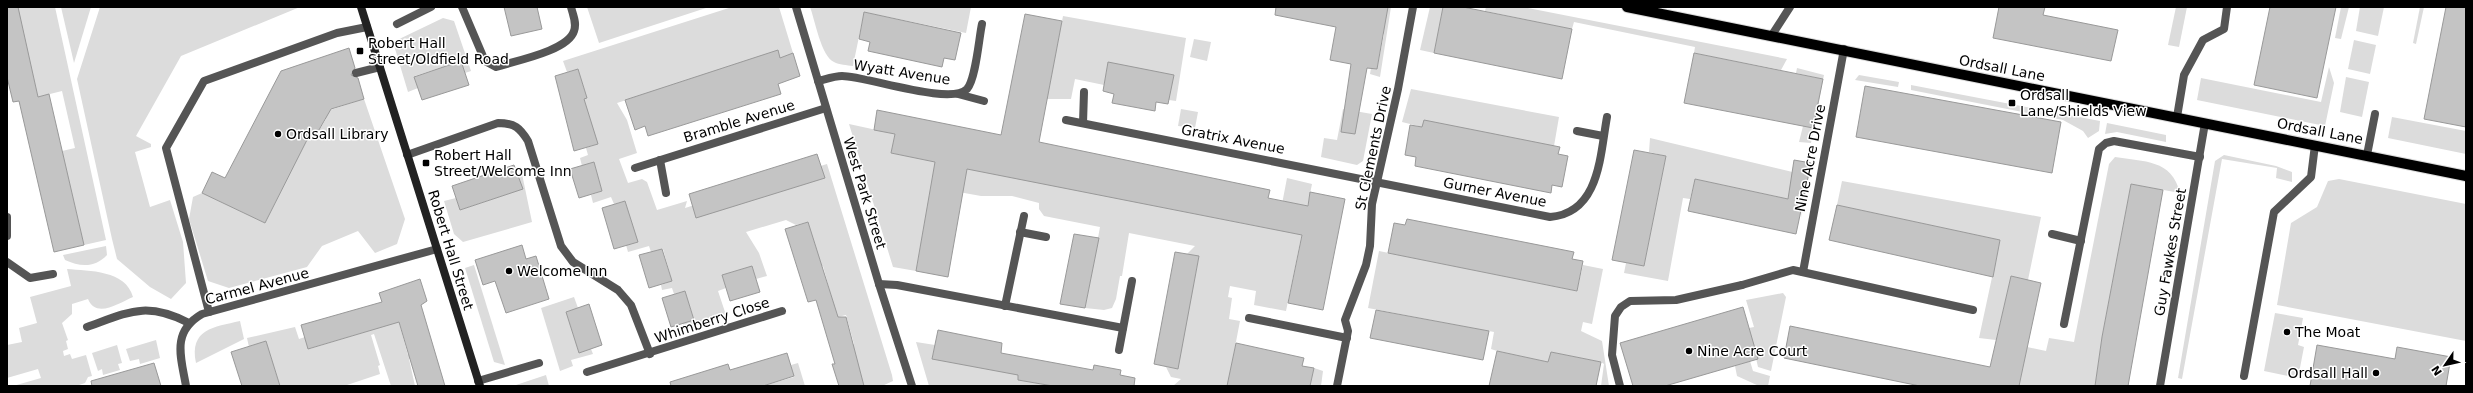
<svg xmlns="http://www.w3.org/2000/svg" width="2473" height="393" font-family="'DejaVu Sans',sans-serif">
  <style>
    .green { fill: #dcdcdc }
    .building { fill: #c4c4c4; stroke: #999 }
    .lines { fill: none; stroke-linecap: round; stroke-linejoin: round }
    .primary-casing { stroke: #dbdbdb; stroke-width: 12 }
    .lane { stroke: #555; stroke-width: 8 }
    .street { stroke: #555; stroke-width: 8 }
    .secondary { stroke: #222; stroke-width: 8 }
    .primary { stroke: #000; stroke-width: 10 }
    .poi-dot { fill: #000; stroke: #fff; stroke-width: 1.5 }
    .labels { text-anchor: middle; stroke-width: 3; stroke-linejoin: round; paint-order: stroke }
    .poi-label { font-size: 14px; fill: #000; stroke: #fff; text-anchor: start }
    .street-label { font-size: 14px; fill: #000; stroke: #fff }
  </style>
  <rect width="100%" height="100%" fill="#fff"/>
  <g class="green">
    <path d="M7,7H55L106,240L84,245L62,151L75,148L62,91L38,97L18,10Z"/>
    <path d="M61,7H91L74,63Z"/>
    <path d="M100,7H300L181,56L136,136L151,144V147L135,152L150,207L170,200L183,242L186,283L171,299L150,287L117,259L112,239L77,79Z"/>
    <path d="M587,7H709L599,43Z"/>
    <path d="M732,7H779L793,53L780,58L777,51L617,103L627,120L637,153L619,159L628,183L642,179L647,182L657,210L687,201L685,208L827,164L892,375L893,381L882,386H864L856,358L843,348L854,344L846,315L834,318L831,295L823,266L811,270L817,251L808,222L796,225L786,220L746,232L759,253L767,276L756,279L752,266L722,275L726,288L718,291L726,315L684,329L683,323L694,319L685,291L674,294L672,288L662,290L661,285L672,281L663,249L651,252L649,246L628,252L626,245L637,242L625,201L614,204L611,197L593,203L591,195L602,191L594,162L582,166L580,158L588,155L586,148L598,144L575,102L587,98L578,69L567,72L563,61Z"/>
    <path d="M810,7H971L966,33L864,12L853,66C847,65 839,65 834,62C821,56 815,20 810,7Z"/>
    <path d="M1388,7H1391L1380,77L1370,74L1371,68L1377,69L1384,34L1378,33Z"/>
    <path d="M1430,7H1443L1434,53L1420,50Z"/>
    <path d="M1486,7H1523L1787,59L1781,70L1694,53L1695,47L1574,22L1572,29L1485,11Z"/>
    <path d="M2176,7H2187L2179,47L2168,45Z"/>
    <path d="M2341,7H2349L2341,39L2335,38Z"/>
    <path d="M2360,7H2384L2378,36L2356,31Z"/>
    <path d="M2420,7H2424L2416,44L2413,43Z"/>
    <path d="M1063,16L1186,38L1176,101L1169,100L1108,63L1104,85L1075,79L1071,99H1047Z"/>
    <path d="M443,18L454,21L471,71L465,73L461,61L415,76L418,88L408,92L393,42Z"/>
    <path d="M1194,39L1211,42L1207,61L1190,57Z"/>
    <path d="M2354,40L2376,45L2370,74L2348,69Z"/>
    <path d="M2329,67L2334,83L2325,126L2197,100L2201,78L2321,102Z"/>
    <path d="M1797,68L1824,75L1811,143L1799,142L1803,126L1813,128L1823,79L1796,73Z"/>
    <path d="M1859,75L1899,82L1898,87L1855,80Z"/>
    <path d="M2346,77L2369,82L2362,117L2340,112Z"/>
    <path d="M1911,85L2100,121L2099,131L2088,138L2083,131L2063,120L1911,90Z"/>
    <path d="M1411,89L1559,117L1554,146L1424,121L1422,127L1402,122Z"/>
    <path d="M364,99L405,219L397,244L375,253L358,231L322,246L307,267L229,288L208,281L189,219L193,197L202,193L265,223L311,132L316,135L326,119L318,114Z"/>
    <path d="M1181,109L1198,112L1195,128L1178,126Z"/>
    <path d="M1343,109L1372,114L1363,161L1357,165L1321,157L1324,138L1337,140Z"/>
    <path d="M2392,117L2466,131V154L2388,138Z"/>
    <path d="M2107,123L2166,135V142L2117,132L2105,134Z"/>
    <path d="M849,124L895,134L891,153L1277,230L1287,178L1312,184L1286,311L1254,305L1256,291L1230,286L1228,297L1232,298L1229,319L1240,321L1228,383L1242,386H1173L1181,379L1171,377L1166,367L1178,369L1182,281L1194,283L1199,257L1187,254L1195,246L1129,233L1122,276H1120L1116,299L1112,308L1104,310L1085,308L1100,227L1044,216L1039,209V203L1012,196H981L931,187L916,271L893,267Z"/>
    <path d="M1650,138L1809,176L1801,219L1803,202L1695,179L1690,199L1683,198L1668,281L1624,273L1626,263L1644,266L1666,156L1649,152Z"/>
    <path d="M2224,155L2276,166L2292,172V182L2276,178L2277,168L2222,159L2182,379L2178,378L2215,161Z"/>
    <path d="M2115,157C2144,162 2172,159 2180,193L2131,184L2102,337L2095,386H2019L2027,347L2046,351L2049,338L2074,342L2109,164Z"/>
    <path d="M522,174L532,222L463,242L454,234L444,201L456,198L460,210L490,200Z"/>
    <path d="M2339,179L2466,204V341L2277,305L2291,223L2317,207L2328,181Z"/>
    <path d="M1842,181L2041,217L2028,280L2011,276L1996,340L1979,338L2000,240L1837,205Z"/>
    <path d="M106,246L107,255C95,268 80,267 65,260L63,255Z"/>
    <path d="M1379,251L1577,291L1583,265L1603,269L1592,324L1583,322L1581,331L1602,341L1609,386H1601L1604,364L1601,362L1551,352L1548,362L1497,351L1491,349L1494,332L1368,308Z"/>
    <path d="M474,265L505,365L494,362L465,268Z"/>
    <path d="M67,269C89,271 126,270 133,297C119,303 96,319 88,299L72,304V314L62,323L68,340L66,341L68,349L63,351L64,356L70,354L72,359L86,355L92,376L88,377L85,383L76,386H13L41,378L38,369L7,378V345L22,342L19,328L37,323L30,297L71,286Z"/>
    <path d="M1783,293L1786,297L1771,371L1758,367L1749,328L1754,327L1746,300Z"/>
    <path d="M574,297L578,308L566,312L579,352L591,349L593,354L571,360L573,366L560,371L541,308Z"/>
    <path d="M396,312L408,355L418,352L419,355L409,359L415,386H391L374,334L371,335L380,365L378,366L380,374L344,386H280L266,341L249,347L247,338L295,327L299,339L305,337L309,349L369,331Z"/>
    <path d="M2275,313L2303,318L2298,345L2304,347L2298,378L2264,371Z"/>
    <path d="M240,321L244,339L196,363C189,329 214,327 240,321Z"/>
    <path d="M156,340L160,358L140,364L139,359L130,361L126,349Z"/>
    <path d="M916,342L935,345L932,358L1020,368L1018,380L1056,386H929Z"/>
    <path d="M117,345L122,363L118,364L120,370L103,375L102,369L98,371L92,353Z"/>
    <path d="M1750,361L1753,371L1770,376L1768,386H1759L1737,376L1735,366Z"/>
    <path d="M798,363L805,386H763L794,377L791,365Z"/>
    <path d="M1314,368L1323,371L1321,386H1310Z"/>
    <path d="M546,375L549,386H513Z"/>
  </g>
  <g class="building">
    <path d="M7,7H18L38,97L49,94L84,245L54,252L19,101L13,102L7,77Z"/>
    <path d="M504,7H537L542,29L511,36Z"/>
    <path d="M1276,7H1388L1377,69L1367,68L1355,134L1341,132L1351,64L1330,60L1336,27L1275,15Z"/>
    <path d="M1443,7H1463L1572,29L1562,79L1434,53Z"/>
    <path d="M1999,7H2045L2043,15L2118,30L2111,61L1993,38Z"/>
    <path d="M2270,7H2336L2317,98L2254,85Z"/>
    <path d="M2446,7H2466V127L2424,119Z"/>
    <path d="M864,12L961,33L955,60L944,58L942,67L868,51L870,42L859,39Z"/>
    <path d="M1025,14L1062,21L1039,142L1270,190L1268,198L1308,206L1310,192L1345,199L1323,310L1288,303L1302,235L967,169L948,277L916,271L935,162L891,153L895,134L874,130L877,110L1001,135Z"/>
    <path d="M349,48L355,68L351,75L358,78L364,99L331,109L316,135L311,132L265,223L202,193L212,172L225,178L281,71Z"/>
    <path d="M778,50L780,58L793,53L800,76L778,84L781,94L648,136L645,126L635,130L625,100Z"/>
    <path d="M1694,53L1823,79L1813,128L1684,103Z"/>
    <path d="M461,61L469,85L422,100L414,77Z"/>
    <path d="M1108,62L1174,75L1168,104L1156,102L1155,111L1112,103L1114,94L1103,91Z"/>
    <path d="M578,69L587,98L584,99L598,144L574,151L555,76Z"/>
    <path d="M1865,86L2061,122L2052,173L1856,137Z"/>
    <path d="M1424,120L1560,147L1558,154L1568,156L1562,187L1552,185L1551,193L1415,166L1416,157L1405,155L1410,125L1422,127Z"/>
    <path d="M1634,150L1666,156L1644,266L1612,260Z"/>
    <path d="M817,154L825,178L696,218L689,194Z"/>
    <path d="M1794,160L1811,163L1796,234L1688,211L1695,179L1788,199Z"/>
    <path d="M594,162L602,191L579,198L570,169Z"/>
    <path d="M514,165L523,189L460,210L452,186Z"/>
    <path d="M2131,184L2163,190L2128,386H2095L2102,337Z"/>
    <path d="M625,201L638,242L614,249L602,208Z"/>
    <path d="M1837,205L2000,240L1993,277L1829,240Z"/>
    <path d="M1407,219L1574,252L1572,259L1583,261L1577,291L1388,253L1394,223L1405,225Z"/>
    <path d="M808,222L838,317H846L864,386H839L832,364H835L816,300L808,302L785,229Z"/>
    <path d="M1074,234L1099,238L1085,308L1060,304Z"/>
    <path d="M522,245L526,259L536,256L549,299L506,313L495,281L483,285L475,260Z"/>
    <path d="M662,249L672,281L649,288L639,255Z"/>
    <path d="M1175,252L1199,256L1178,369L1154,364Z"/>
    <path d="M752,266L760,292L730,301L722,275Z"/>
    <path d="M2011,276L2041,283L2019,386H1920L1784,358L1790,326L1990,367Z"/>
    <path d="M420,279L427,301L421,305L445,386H418L399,322L308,349L301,325L382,302L379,293Z"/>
    <path d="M685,291L694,320L671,327L662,298Z"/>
    <path d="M589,304L602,345L579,353L566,312Z"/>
    <path d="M1743,307L1758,359L1665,386H1633L1620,343Z"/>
    <path d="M1376,310L1489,331L1483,360L1370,338Z"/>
    <path d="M938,330L1002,343L1001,353L1093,370L1094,365L1121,370L1120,375L1135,378L1134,386H1053L1018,380V375L932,359Z"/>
    <path d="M266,341L280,386H242L231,352Z"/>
    <path d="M1236,343L1304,358L1302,366L1314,368L1310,386H1227Z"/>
    <path d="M2317,345L2395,359L2397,347L2451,357L2446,386H2310Z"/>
    <path d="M1497,351L1548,362L1551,352L1601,362L1596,386H1489Z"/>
    <path d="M787,353L794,376L763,386H671L670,382L728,364L730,370Z"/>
    <path d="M154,363L161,386H92L91,381Z"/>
  </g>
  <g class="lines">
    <defs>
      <path id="primary" d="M1627,7L2466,176"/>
    </defs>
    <use href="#primary" class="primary-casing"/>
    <g class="lane">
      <path d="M1772,35L1790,7"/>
      <path d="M356,73L380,67"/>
      <path d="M2177,117L2184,75L2203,40L2224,29L2227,7"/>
      <path d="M2367,155L2375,114"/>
      <path d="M7,262L30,278L53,274"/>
      <path d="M209,312L166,148L204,81L337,33L367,27"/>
      <path d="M2244,376L2274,212L2311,177L2315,145"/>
      <path d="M478,381L539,363"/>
      <path d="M1620,386L1612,355L1615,316L1621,307L1630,301L1676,300L1742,285"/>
    </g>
    <g class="street">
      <path d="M462,7L485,61L496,67C514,61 568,51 574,31C577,23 573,15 571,7"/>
      <path d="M796,7L879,284L912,386"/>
      <path d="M397,24L431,7"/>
      <path d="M818,81C826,79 835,76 842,76C866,76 951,106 967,89C976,79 979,37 982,24"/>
      <path d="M958,94L984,101"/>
      <path d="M1066,120L1550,217C1600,213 1600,155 1607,117"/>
      <path d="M1083,123L1084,92"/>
      <path d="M1577,131L1603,136"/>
      <path d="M407,155L498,123C515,123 520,128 528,141L561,246L573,262L618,290L631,305L650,354"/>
      <path d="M660,160L666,193"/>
      <path d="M635,168L826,108"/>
      <path d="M7,217V236"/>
      <path d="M1020,232L1046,237"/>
      <path d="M2052,234L2081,241"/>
      <path d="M1803,272L1844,49"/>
      <path d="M879,284L897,285L1123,328"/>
      <path d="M1742,285L1793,270L1973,310"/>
      <path d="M1005,306L1024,216"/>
      <path d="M1249,318L1347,338"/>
      <path d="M2064,324L2099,149L2106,143L2114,141L2200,157"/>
      <path d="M87,327C129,312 146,301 189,323"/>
      <path d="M1119,350L1132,281"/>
      <path d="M587,372L782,311"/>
      <path d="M186,386C181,357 171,332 202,314L437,249"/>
      <path d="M1337,386L1348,331L1345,320L1366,265L1370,246L1372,204L1398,89L1413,7"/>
      <path d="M2160,386L2205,123"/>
    </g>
    <path class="secondary" d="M361,7L480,386"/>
    <use href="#primary" class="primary"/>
  </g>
  <g class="poi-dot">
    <rect x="356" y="47" width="8" height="8" rx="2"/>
    <rect x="2008" y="99" width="8" height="8" rx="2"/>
    <circle cx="278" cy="134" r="4"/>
    <rect x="422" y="159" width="8" height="8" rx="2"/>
    <circle cx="509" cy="271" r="4"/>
    <circle cx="2287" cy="332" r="4"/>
    <circle cx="1689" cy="351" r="4"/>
    <circle cx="2376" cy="373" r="4"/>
  </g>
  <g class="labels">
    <g class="poi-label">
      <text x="368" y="48">Robert Hall<tspan x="368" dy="16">Street/Oldfield Road</tspan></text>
      <text x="2020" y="100">Ordsall<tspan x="2020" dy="16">Lane/Shields View</tspan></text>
      <text x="286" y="139">Ordsall Library</text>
      <text x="434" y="160">Robert Hall<tspan x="434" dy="16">Street/Welcome Inn</tspan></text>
      <text x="517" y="276">Welcome Inn</text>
      <text x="2295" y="337">The Moat</text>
      <text x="1697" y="356">Nine Acre Court</text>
      <text x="2368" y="378" text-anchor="end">Ordsall Hall</text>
    </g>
    <g class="street-label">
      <text transform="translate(2002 68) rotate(11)" y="5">Ordsall Lane</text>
      <text transform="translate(902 72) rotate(9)" y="5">Wyatt Avenue</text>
      <text transform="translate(739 121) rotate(-17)" y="5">Bramble Avenue</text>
      <text transform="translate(2320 131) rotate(11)" y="5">Ordsall Lane</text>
      <text transform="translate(1233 139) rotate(11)" y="5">Gratrix Avenue</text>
      <text transform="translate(1373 148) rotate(-78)" y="5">St Clements Drive</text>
      <text transform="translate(1810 158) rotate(-79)" y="5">Nine Acre Drive</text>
      <text transform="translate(1495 192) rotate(11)" y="5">Gurner Avenue</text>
      <text transform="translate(865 193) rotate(73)" y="5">West Park Street</text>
      <text transform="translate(451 250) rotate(73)" y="5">Robert Hall Street</text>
      <text transform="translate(2170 252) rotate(-80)" y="5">Guy Fawkes Street</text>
      <text transform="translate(257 286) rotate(-15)" y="5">Carmel Avenue</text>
      <text transform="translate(712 320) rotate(-18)" y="5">Whimberry Close</text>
    </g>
  </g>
  <rect width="2473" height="393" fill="none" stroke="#000000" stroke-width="16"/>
  <g transform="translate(2445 365) rotate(236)" stroke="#ffffff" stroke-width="3" paint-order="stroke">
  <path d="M0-3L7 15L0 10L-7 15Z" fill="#000000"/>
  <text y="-6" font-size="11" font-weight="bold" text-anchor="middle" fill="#000000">N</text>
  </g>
</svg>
